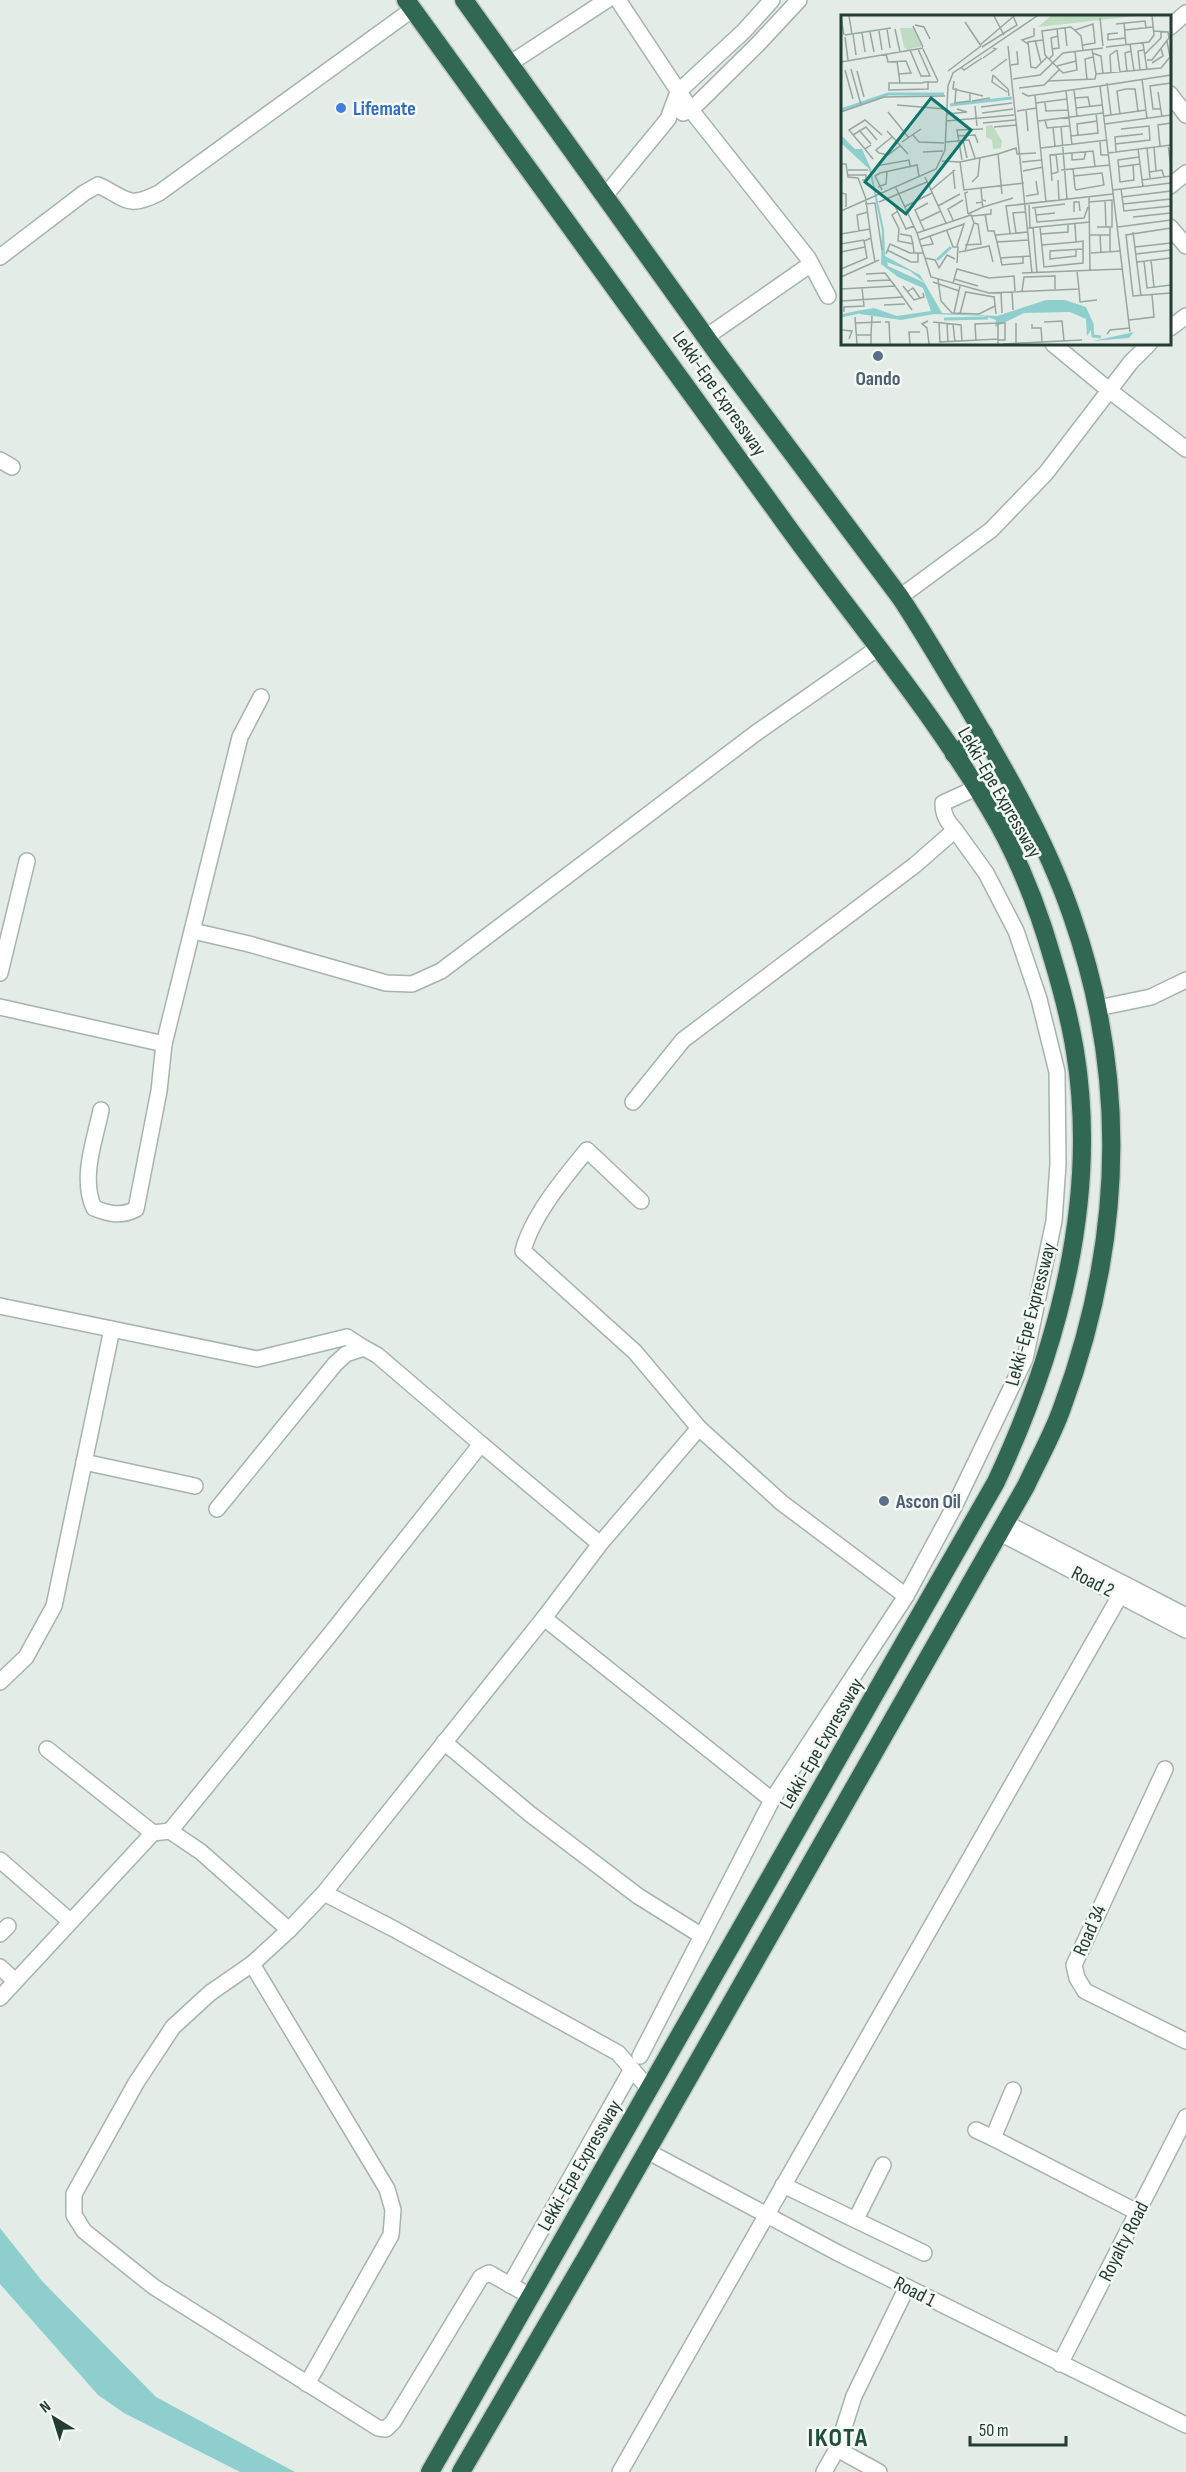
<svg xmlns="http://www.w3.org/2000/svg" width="1186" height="2472" font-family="'Sofia Sans Condensed',sans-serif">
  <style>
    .water { fill: #8ecfce }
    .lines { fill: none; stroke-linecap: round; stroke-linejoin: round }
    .minor-casing { stroke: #a6b4ad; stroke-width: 18 }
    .highway-casing { stroke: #c2c9c6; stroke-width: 21 }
    .minor { stroke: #fff; stroke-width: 15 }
    .highway { stroke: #316854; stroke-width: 18 }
    .shop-dot { fill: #3f7fe0; stroke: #f4f9f5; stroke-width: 2 }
    .service-dot { fill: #5c6f8a; stroke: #f4f9f5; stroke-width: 2 }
    .labels { text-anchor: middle; stroke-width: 5; stroke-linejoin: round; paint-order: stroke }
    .shop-label { font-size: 20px; font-weight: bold; fill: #366cbe; stroke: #f4f9f5; text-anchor: start }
    .service-label { font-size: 20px; font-weight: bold; fill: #4e5e75; stroke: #f4f9f5 }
    .street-label { font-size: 20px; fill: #243d32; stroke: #f4f9f5 }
    .district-label { font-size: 26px; font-weight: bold; letter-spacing: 1.5px; fill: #204e3c; stroke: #f4f9f5 }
    .inset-river { fill: none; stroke: #8ecfce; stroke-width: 3 }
    .inset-road { fill: none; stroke: #97a69f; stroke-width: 1.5 }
    .view { fill: #0f766e; fill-opacity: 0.15; stroke: #0f766e; stroke-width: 3 }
    .inset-edge { fill: none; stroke: #243d32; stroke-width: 3 }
  </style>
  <rect width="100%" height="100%" fill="#e3ece7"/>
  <path class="water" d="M0,2228L42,2281L156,2397L295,2472H240L124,2413L98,2395L0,2284Z"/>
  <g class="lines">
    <defs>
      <g id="minor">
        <path d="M618,0L691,110L808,258L828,296"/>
        <path d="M1170,27L1186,13"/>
        <path d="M509,64L607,0"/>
        <path d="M1170,94L1186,115"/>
        <path d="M683,113L691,110L758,44L799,0"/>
        <path d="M1170,186L1186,173"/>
        <path d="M604,197L668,119L678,92L744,31L772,0"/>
        <path d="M1170,227L1186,246"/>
        <path d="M0,257L84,193L98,185C128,199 127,209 159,193L413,9"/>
        <path d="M1170,328L1186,316"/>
        <path d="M706,337L811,264"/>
        <path d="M1053,344L1110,391L1186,449"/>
        <path d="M0,460L12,467"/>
        <path d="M900,597L991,530L1046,473L1131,362L1149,344"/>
        <path d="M193,931L249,944L386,983L412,984L441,971L756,733L878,648"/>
        <path d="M0,973L27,861"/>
        <path d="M0,1007L164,1044"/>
        <path d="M1098,1008L1151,997L1186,980"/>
        <path d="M633,1102L683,1040L915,865L955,830C947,821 943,815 943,803L976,788"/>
        <path d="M101,1110C95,1140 80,1178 94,1208C109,1214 121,1217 136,1209L159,1091L164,1044L240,737L261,697"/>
        <path d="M641,1201L587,1150C564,1178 532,1216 523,1251L635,1352L699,1428"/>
        <path d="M0,1306L257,1359L347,1337L364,1348"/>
        <path d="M84,1462L195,1486"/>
        <path d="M217,1509L335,1364L346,1354L364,1348L377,1355L481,1444"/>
        <path d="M1006,1523L1186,1616"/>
        <path d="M1000,1533L1186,1630"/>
        <path d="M544,1618L772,1800"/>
        <path d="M0,1682L26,1657L54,1606L112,1329"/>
        <path d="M444,1742L530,1814L638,1896L702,1936"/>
        <path d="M47,1749L153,1833"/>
        <path d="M1165,1769L1074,1965L1077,1978L1085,1991L1186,2041"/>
        <path d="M170,1831L328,1637L481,1444L600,1544"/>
        <path d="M0,1860L70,1921"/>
        <path d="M324,1893L394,1929L618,2053L649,2089"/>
        <path d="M0,1934L8,1926"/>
        <path d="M252,1964L387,2189L393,2210L391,2235L307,2384"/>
        <path d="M0,1967L14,1980"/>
        <path d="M0,1998L153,1833L170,1831L201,1852L289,1930"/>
        <path d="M640,2056L772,1800L906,1596L954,1507L1025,1359L1054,1221L1058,1164L1057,1072L1039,999L1016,931L986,873L955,830"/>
        <path d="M1013,2090L993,2138L1137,2212"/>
        <path d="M976,2130L993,2138"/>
        <path d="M647,2151L838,2253L1186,2425"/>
        <path d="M783,2185L924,2253"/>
        <path d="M856,2219L883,2165"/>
        <path d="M510,2285L632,2069"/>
        <path d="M530,2296L489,2273L481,2277L393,2422L386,2429L378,2428L154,2287L84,2231L74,2215V2194L136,2083L173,2027L210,1993L252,1964L289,1930L324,1893L544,1618L600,1544L699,1428L782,1503L906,1596"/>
        <path d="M1060,2364L1186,2117"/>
        <path d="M837,2449L879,2472"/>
        <path d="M620,2472L1126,1585"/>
        <path d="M824,2472L837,2449L854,2396L907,2287"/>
      </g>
      <g id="highway">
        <path d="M406,0C531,170 654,341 777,512C851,616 936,714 999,825C1022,867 1040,914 1053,960C1062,990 1070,1020 1075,1051C1099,1198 1058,1349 996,1482L430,2472"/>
        <path d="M954,754L984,734"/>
        <path d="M461,2472L591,2249L1026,1486C1038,1460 1053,1434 1062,1408C1122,1246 1129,1080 1072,916C1046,840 1004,768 963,699C942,665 922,630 900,597L718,354L464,0"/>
      </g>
    </defs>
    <use href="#minor" class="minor-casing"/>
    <use href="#highway" class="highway-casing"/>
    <use href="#minor" class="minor"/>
    <use href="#highway" class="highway"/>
  </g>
  <circle class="shop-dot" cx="341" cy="108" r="6"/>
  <g class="service-dot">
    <circle cx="878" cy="356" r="6"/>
    <circle cx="884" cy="1501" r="6"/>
  </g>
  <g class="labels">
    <g class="shop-label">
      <text x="353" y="115">Lifemate</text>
    </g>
    <g class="service-label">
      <text x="878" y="385">Oando</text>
      <text x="896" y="1508" text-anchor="start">Ascon Oil</text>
    </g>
    <g class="street-label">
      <text transform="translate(720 393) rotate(55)" y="7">Lekki-Epe Expressway</text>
      <text transform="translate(1000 792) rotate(60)" y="7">Lekki-Epe Expressway</text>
      <text transform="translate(1030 1314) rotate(-75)" y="7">Lekki-Epe Expressway</text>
      <text transform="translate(1093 1581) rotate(27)" y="7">Road 2</text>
      <text transform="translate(821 1743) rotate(-60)" y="7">Lekki-Epe Expressway</text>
      <text transform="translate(1089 1930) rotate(-66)" y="7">Road 34</text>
      <text transform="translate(579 2165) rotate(-60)" y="7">Lekki-Epe Expressway</text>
      <text transform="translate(1123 2241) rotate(-63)" y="7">Royalty Road</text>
      <text transform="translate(915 2291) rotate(27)" y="7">Road 1</text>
    </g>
    <g class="district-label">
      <text x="838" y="2446">IKOTA</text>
    </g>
  </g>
  <g transform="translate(841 15)">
    <rect width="330" height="330" fill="#e3ece7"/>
    <path d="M210,1H294L197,12ZM59,13H73L81,31L66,35L63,32ZM151,110L161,126L160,133L152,134L151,125L145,122V111Z" fill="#bddcc1"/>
    <path d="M0,120L14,134H21L30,154L43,215L44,241L79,260L101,298L156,301L205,285H224L245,292L253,310L246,321L245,304L229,297L183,298L154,312L155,305L143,301L93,299L60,305L19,299L16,296L33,293L56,301L90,296L82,273L57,262L40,249L41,216L28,154L0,128ZM46,247L69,256L84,268L47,251ZM330,309L293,317L288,323L252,326Z" fill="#8ecfce" fill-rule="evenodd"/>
    <path class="inset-river" d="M109,90L171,83M0,95L47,79H103M96,245L110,232M0,301L18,297M103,304L147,303M251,310L252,321L260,322"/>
    <path class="inset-road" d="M8,1L11,19M153,1L163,20M0,2L3,20M259,3L262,31M124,7L140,31M283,8L285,30M275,9L304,6L305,13M74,10L83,12L89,24M72,11L82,32M224,13L226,31M46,14L49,33M54,14L59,37M234,15L252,9L254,28L242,30M284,15L312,12M38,16L41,35M29,17L33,37M21,18L24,37M277,18L267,19V25L285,23M12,19L15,40M4,20L50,13M4,22L7,45M194,25L200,48M202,25L187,27L190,52L195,53L206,42M302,28L306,55M187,29L181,25L193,21V13M289,29L293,56M139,30L173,1M167,31L191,258M141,32L176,10L172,1M265,32L308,27L313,20L311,1M82,34L97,66M211,34L218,33L216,13M251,34L255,59L320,53L329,42L326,26M69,35L80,61H89L77,34M276,35L279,57M234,36L236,55L222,58L204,40L201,16L230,12L240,21L242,35M251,38L260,41L262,59M45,39L47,47L65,46L70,58L58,59M304,39L320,23V16M142,43L155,34L152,33M208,44L212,40L210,23L217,21M306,45H311L328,23L327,17L312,16M56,46L59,68M0,47L82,33M311,48L322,41L320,33M170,50L177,49L176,36M216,51L235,46M120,52L123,55L141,43M10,54L20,90M4,55L12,84M299,55L297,36L303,35M16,56L23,82M107,56L140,31M150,56L166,44M286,57L284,38L290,36M270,58L269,40L276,35M152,60L151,67L166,77M152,60L167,74L168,81M172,64L199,60L222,38L262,33M301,64L306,104M246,65L244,44L252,42M87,66V74L48,75V68H81L84,67H97M113,66L112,74L142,81M207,66L254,64L255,59M266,68L270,100M115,73L114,88L129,86V77M178,73L203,70L218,55M233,75L236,101M225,76L231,130M317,77L321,102M181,78L187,81L259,71M194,80L205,187M234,83L247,82L249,92M131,86L149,83M195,88L226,84M204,88L205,96L227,95M56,90L104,94M134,91L136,111M140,92L171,88M235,93L261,90M320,94H312L309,71L330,68M185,95L187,116M176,96L196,93M0,97L43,82L104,81M47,97L68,123M141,98L172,94M106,99L126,97L116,94M279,99L276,76L285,74H294L297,96M263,101L305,95M204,105L206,113L228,111M105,106L173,100M197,106L262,98M142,108L174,105M264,109L330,100M220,111L226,184M153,112L176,110M212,112L214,131M18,115L30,129M46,116L67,139M12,120L25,112L36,125M72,120L78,127L103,128M116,121L134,120L137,128M230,121L257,118L256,106M237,121L236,109L256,106L255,99M51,122L35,135L38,138L47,140L59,131M122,125L126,143M61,127L80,114M105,127L128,125L134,143M259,127L260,140H268M274,129L309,125L308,111L280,114M30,130L24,134L32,144M327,130L330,152M319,131L317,110L330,108M313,132L315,156M200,133L266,125M306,133L309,163M24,134L8,115L24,105L41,120M297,134L302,172M82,137L102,136M275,137L274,122L302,119M231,138V145L243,144L245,136M267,138L330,130M157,139L175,133L176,139L195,138M121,145L116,115L142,114M101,146L119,147L123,175L140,173M119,147L157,139L161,179M181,147L201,145M0,149H5L7,162L17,163L25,184M292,150L293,165L279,167L277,145L298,142M35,151L68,145L69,151M277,152L299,149M232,153L234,173L235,175L263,170L261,158L233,161M7,155H27M112,155L114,174M220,155L269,150M182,156L202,152M309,157L321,155L323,162M210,159L217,157L215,139M6,160H25V165H21M84,162L105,208M217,165L218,186M301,165L330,161M211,166L209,140L252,136L254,151M131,167L137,161L139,142M37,172L45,169L46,157M55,173L76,218L90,262L148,278L238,274L236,256M280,174L283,196L330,191M41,175L34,161L39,158L76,150L78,161M90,175L114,155M272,175L330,168M0,178L5,179V192M185,181L197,179L195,166M248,182L249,256M281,182L330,176M264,185L265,212M145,186L141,185L140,173L183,168M38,187L86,167M248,187L271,185V212H256M24,189L34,188L41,235M53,189L65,214L73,211M282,189L330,184M188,190L189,213M97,191L119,179M63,192L91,178M142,192L172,183M191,193L224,189M194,193L196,207L243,203L247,192M0,196L95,154L104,135L107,71L112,58L196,1M57,196L51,200L58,214L57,226L72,229L73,238M233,197V187H238L239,196M127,199L124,178L127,177M127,199L142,192L141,187L135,188M144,199L147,216H153L156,227M195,200L214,198M131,201L150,199V194M292,202L330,198M112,205L107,194L122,185M79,206L100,196M234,209L235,227L243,226M192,212L196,258M199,212L203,252L242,248V226M277,212L330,205M187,213L249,207M269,213V237M330,213L285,220L292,281L330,278M83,215L74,195L87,188M18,216L16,200L27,197M106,216L112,232H117L116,248M292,217L300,281M76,218L130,200L133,208L124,236L118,237M169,218L165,191L272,179M175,218L172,198L185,197M0,219L29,214M59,219L70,221L72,229M200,219L227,217V209M155,220L187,217M249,220H269M259,220L260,238M30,224L34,247M78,225L123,209L116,231M0,229L23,225M124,230L140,229L137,209L133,208M201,230L235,227M80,231L92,229L89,221M294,232L330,228M235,234V241L209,244V236L242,234M46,235L70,247H77V238M124,236L148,231L152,247M0,237L24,232M250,238L280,236M45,239L49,229L69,238H82M295,239L330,235M182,241V248L161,250L156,227L188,225M84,243L94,245L98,253L106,240L114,244M159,243L189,241M310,245L313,272M303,246L306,273L330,270M296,247L330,243M0,254L26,243L23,226L30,223L25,186M181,258L281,254M25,259L44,258L54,271M0,262L38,245M97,264L100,286L111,298L138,299L154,291M113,264L137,271M26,266L49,265M92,267L118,276M112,268L116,254L148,263L173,261L174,276M62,271L73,285L83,282L82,278M0,274L54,271L71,295M238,274L239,287L256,285M181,276L183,262L214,261V274M66,277L72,273L79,283M125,277L153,282M160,277L161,298M171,277L172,295M153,281L155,299M0,286L62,282M43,290L64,289M3,297V292L23,291L21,273M113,298L119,271M119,299L125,276M14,302L16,329M288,305L313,302L311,280M87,306L81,309L86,313L88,329M44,307H48L49,329M92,307L120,310L121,326M203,307L221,306L223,326M14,308L40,307M98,308L99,328M157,308H164V325H157M175,308V328M106,309L107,327M112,309L114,327M191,309V313H200L201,327M0,315L11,316L8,324M289,317L259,71L330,60M266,319L269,315L289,313M15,320H30V329M30,320L31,301M135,326L134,309L157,308V329M99,327L157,324M69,329L68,317H79M162,329L241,325"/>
    <path class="view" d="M90,83L130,115L65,199L24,167Z"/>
    <rect width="330" height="330" class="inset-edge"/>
  </g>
  <g transform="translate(54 2418) rotate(322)" stroke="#f4f9f5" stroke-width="4.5" paint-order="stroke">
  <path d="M0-4.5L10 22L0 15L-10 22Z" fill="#243d32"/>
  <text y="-9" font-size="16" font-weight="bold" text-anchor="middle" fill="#243d32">N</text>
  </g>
  <path d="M970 2436v9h96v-9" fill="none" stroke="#243d32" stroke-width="3"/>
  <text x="979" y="2436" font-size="18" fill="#243d32" stroke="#f4f9f5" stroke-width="4.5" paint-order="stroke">50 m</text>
</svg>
